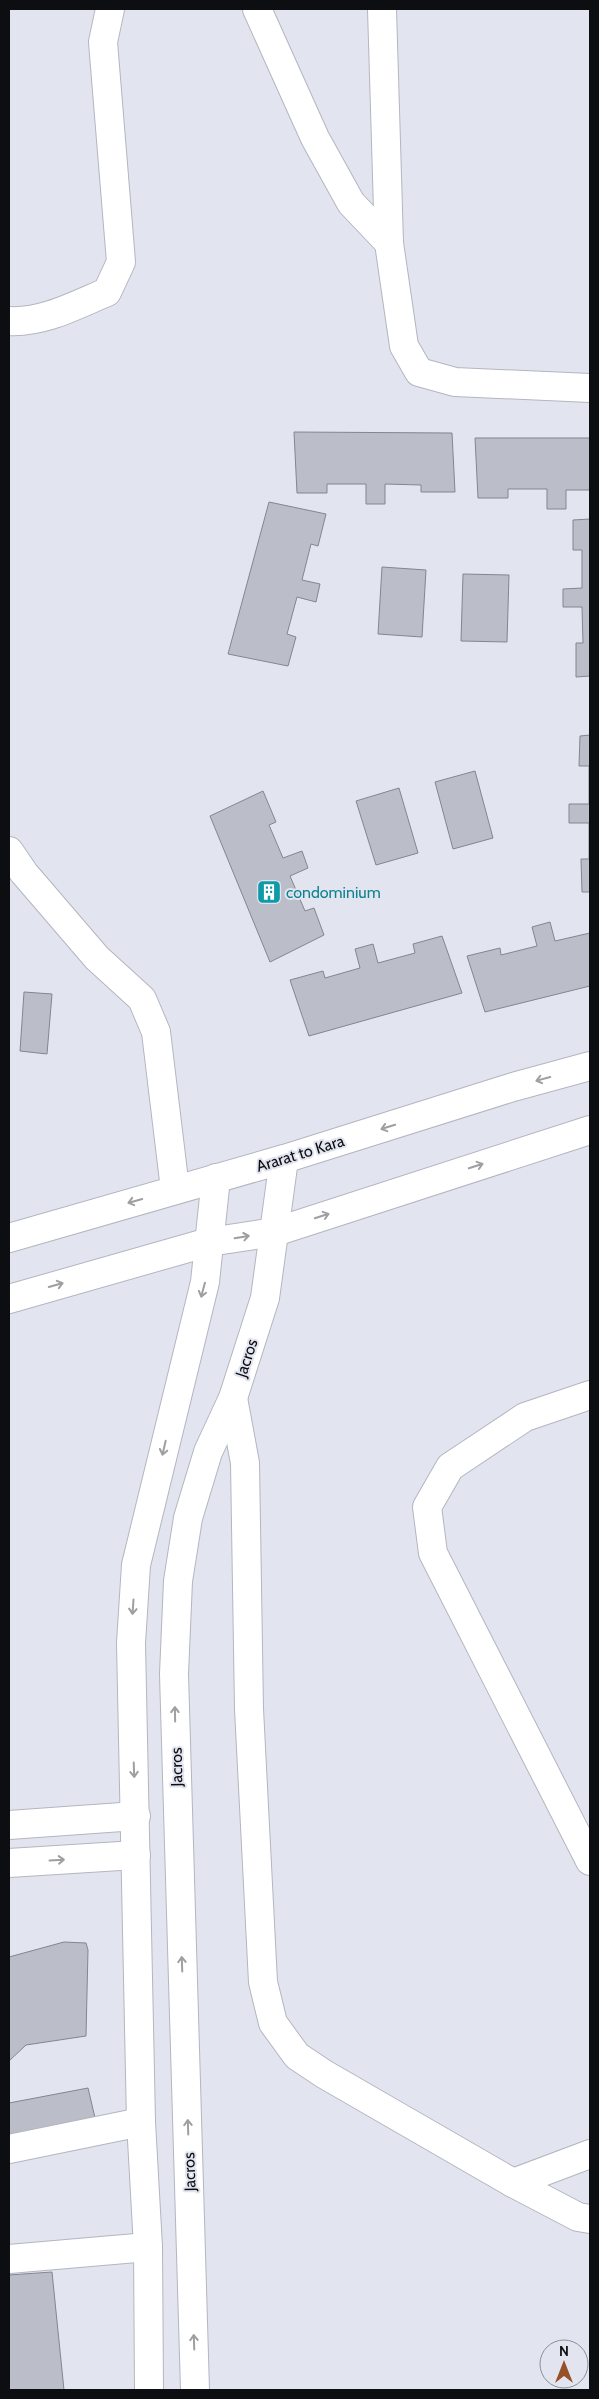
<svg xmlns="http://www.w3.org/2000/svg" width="599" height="2399" font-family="Cabin,sans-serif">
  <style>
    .building { fill: #bbbec8; stroke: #83858f }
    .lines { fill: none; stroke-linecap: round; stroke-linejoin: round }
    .minor-casing { stroke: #b3b6c0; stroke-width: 30 }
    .major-casing { stroke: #b3b6c0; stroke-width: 30 }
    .minor { stroke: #fff; stroke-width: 28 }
    .major { stroke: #fff; stroke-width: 28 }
    .oneway { stroke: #9e9fa0 }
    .labels { text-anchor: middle; stroke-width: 4; stroke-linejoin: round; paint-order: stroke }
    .culture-label { font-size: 16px; fill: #0d838f; stroke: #e2e5ef; text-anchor: start }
    .street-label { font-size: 16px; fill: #0d0e12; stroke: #e2e5ef }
  </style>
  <rect width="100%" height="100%" fill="#e2e5ef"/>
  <g class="building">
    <path d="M294,432L452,433L455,492H421V485L385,484V504H366V484H327V493H297Z"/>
    <path d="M475,438H590V490H566V509H547V489H508V498H478Z"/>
    <path d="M269,502L326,514L318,546L311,544L302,580L320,584L316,602L297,597L287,634L296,637L288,666L228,654Z"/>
    <path d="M590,519V676L576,677V643H583L582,607H563V589L582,588V550H573V520Z"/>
    <path d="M382,567L426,570L422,637L378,634Z"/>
    <path d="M463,574L509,575L507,642L461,641Z"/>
    <path d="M590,735V892H582L581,859H589V823H569V804H589V766H579L580,736Z"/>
    <path d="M475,771L493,838L453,849L435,782Z"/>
    <path d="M399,788L418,853L376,865L356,801Z"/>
    <path d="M263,791L276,822L269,825L283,858L302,851L308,868L290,876L305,911L314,908L324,935L270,962L210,816Z"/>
    <path d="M550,922L555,941L590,933V986L485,1012L467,956L500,948L501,955L537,946L532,927Z"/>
    <path d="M442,936L462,993L309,1036L290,980L323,971L325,978L360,968L355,949L373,944L378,963L415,953L413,944Z"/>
    <path d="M24,992L52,994L47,1054L20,1051Z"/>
    <path d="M64,1942L86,1943L88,1950L86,2036L26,2045L9,2061V1957Z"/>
    <path d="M88,2088L96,2122L9,2138V2103Z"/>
    <path d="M52,2272L64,2390H9V2275Z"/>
  </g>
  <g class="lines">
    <defs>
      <g id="minor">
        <path d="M257,9L315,138L351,203L389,243"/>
        <path d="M382,9L389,243L404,346L419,372L455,382L590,388"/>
        <path d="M9,321C43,323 76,305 107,292L121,262L103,42L110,9"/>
        <path d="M9,851L24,873L97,958L142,999L156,1032L175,1189"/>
        <path d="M590,1395L525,1417L450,1467L427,1507L433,1553L590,1861"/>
        <path d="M233,1398L245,1463L249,1709L263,1982L273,2023L297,2056L324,2074L513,2183L578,2217L590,2219"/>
        <path d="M9,1825L136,1816"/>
        <path d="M9,1863L136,1855"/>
        <path d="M9,2149L141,2122"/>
        <path d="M513,2183L590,2154"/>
        <path d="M9,2259L148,2247"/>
      </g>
      <g id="major">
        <path d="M9,1238L284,1159L513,1087L590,1066"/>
        <path d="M9,1299L209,1242L275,1232L590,1130"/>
        <path d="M149,2390L148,2247L141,2122L131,1643L136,1565L205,1282L216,1178"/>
        <path d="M195,2390L174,1674L178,1581L188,1518L208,1452L233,1398L265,1298L284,1159"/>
      </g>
    </defs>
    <use href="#minor" class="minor-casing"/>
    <use href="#major" class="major-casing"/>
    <use href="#minor" class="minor"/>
    <use href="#major" class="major"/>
  </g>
  <defs><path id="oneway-shaft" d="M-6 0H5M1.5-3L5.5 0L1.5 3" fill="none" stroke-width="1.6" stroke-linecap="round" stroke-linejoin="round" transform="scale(1.25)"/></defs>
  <g class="oneway">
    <use href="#oneway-shaft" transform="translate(543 1079) rotate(165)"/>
    <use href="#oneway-shaft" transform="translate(388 1127) rotate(163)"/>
    <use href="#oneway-shaft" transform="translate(476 1166) rotate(-18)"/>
    <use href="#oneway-shaft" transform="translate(135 1201) rotate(164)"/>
    <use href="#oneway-shaft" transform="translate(322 1216) rotate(-18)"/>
    <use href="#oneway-shaft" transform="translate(242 1237) rotate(-9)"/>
    <use href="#oneway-shaft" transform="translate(56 1285) rotate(-16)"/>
    <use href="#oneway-shaft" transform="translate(203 1290) rotate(105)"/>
    <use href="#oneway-shaft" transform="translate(164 1448) rotate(103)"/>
    <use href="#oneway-shaft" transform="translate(133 1607) rotate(94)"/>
    <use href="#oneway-shaft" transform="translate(175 1714) rotate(-91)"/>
    <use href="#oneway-shaft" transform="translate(134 1770) rotate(88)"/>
    <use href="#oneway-shaft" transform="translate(57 1860) rotate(-3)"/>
    <use href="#oneway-shaft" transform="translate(182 1964) rotate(-92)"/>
    <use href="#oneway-shaft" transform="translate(188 2127) rotate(-92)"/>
    <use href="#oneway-shaft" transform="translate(194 2342) rotate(-92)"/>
  </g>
  <defs>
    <symbol id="building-square" viewBox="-11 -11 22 22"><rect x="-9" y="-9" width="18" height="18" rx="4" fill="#0f9aa8" stroke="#e2e5ef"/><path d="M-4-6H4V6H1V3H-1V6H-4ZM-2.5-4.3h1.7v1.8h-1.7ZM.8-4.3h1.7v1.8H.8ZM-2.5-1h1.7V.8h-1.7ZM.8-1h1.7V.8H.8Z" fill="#fff"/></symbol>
  </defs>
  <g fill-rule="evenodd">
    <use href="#building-square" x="255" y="878" width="28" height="28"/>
  </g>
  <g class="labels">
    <g class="culture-label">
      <text x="286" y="898">condominium</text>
    </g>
    <g class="street-label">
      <text transform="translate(300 1153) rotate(-17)" y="6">Ararat to Kara</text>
      <text transform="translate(246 1358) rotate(-72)" y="6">Jacros</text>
      <text transform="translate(176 1767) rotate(-91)" y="6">Jacros</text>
      <text transform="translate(189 2172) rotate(-92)" y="6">Jacros</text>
    </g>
  </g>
  <rect width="599" height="2399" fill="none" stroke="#0d0e12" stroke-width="20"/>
  <g transform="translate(564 2364)"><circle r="24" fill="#e2e5ef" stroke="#8d8f97"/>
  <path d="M0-4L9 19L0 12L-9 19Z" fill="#975129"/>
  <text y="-8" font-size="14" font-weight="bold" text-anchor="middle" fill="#0d0e12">N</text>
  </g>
</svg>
